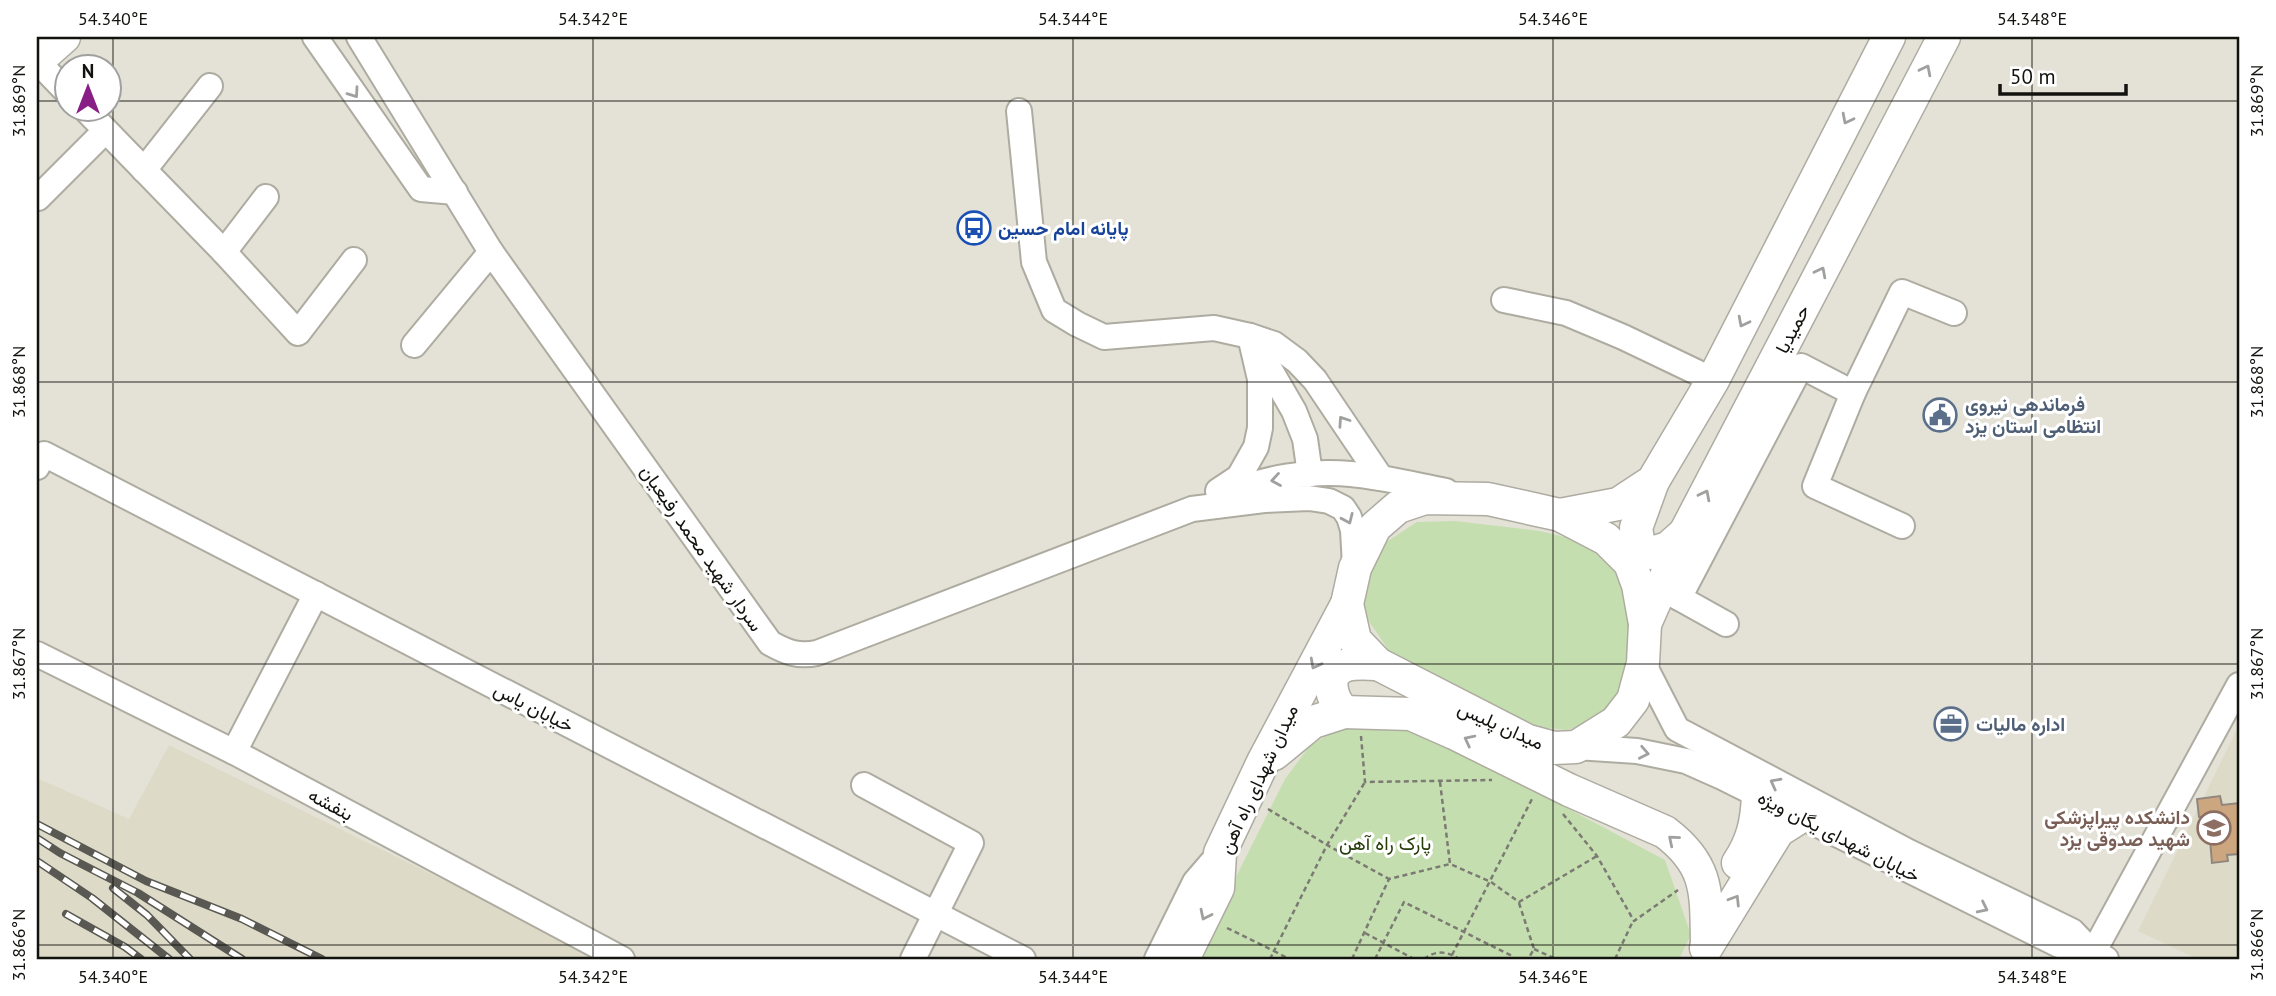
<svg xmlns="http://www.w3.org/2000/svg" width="2276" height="996" font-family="'PT Sans',Vazirmatn,sans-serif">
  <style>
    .built { fill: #dddac7 }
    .green { fill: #c5deb0 }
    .building { fill: #cca67e; stroke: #8f877f; stroke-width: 2 }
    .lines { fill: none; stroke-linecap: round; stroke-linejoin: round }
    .minor-casing { stroke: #aeaca1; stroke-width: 28 }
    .major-casing { stroke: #aeaca1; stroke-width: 35 }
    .path { stroke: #7b7a73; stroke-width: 2.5; stroke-dasharray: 5 3.5; stroke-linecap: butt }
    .minor { stroke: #fff; stroke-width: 24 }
    .major { stroke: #fff; stroke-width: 32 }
    .rail-casing { stroke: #595852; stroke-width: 8 }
    .rail { stroke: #fff; stroke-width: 5; stroke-dasharray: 16; stroke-linecap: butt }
    .oneway { stroke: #a0a09f }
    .ticks { fill: none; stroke: #12120e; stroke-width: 2; stroke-opacity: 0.45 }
    .labels { text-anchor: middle; stroke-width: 6; stroke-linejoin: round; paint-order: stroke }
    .transit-label { font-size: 19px; font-weight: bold; fill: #164399; stroke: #fff; text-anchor: start }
    .street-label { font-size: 19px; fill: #12120e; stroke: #fff }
    .service-label { font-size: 19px; font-weight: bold; fill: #4e5e75; stroke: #fff; text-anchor: start }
    .education-label { font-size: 19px; font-weight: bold; fill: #785e54; stroke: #fff; text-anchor: end }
    .park-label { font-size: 19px; fill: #263c08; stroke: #fff }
    .neatline { fill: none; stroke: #12120e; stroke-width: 2.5 }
    .ticks-label { font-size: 18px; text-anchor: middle; fill: #12120e }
  </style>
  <rect width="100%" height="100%" fill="#e4e2d7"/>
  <g class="built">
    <path d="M2239,725V959H2197L2138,931Z"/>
    <path d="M169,745L604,959H37V778L129,819Z"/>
  </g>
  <g class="green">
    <path d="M1455,521L1540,531L1577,540L1609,557L1627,588L1634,637L1627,692L1602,721L1566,730L1531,726L1392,655L1364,614L1365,578L1383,544L1417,522Z"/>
    <path d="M1349,727L1420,730L1665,860L1691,935L1679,959H1195L1285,779L1309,747L1330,733Z"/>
  </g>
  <path class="building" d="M2220,796L2222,805L2239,803V854L2227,855L2228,861L2212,863L2208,816L2199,817L2197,799Z"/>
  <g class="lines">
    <defs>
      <g id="minor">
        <path d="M315,37L421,189L455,192"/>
        <path d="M359,37L491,252L770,643C786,652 798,657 817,653L1192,509L1264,500L1309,498L1329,501L1343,508L1349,517L1353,530L1355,566"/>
        <path d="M37,61L66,91"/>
        <path d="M84,108L224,252L298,333L354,260"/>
        <path d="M1019,111L1034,262L1054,310L1077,324L1104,337L1214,328L1250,336L1274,344L1297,361L1315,380L1381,478"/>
        <path d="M144,170L210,86"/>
        <path d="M38,198L105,131"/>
        <path d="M224,252L266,197"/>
        <path d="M1504,300L1566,313L1623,337L1713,380"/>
        <path d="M414,345L491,252"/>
        <path d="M1261,354L1294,411L1305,439L1310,474"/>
        <path d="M37,467L44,454L1023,959"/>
        <path d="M1218,491L1239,477L1256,447L1260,428V379L1250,336"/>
        <path d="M1225,495C1262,478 1310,470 1351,474C1383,477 1415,485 1446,491"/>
        <path d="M1902,526L1815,486L1853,393L1902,292L1954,313"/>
        <path d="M1665,590L1726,624"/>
        <path d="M1679,598L1801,366L1853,393"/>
        <path d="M37,654L234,752L622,959"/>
        <path d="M1643,663L1677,729L1909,852L2072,931L2093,953"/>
        <path d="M1576,747L1637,751L1686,761L1722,777L2059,945L2093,953L2106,959"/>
        <path d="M234,752L316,594"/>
        <path d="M864,785L971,843L913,959"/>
        <path d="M2093,953L2239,685"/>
        <path d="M1157,959L1195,882L1220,853"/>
      </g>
      <g id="major">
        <path d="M37,61L64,37"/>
        <path d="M1653,481L1636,528L1639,546L1651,553L1668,548L1685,533"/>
        <path d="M1425,498L1488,499L1560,515L1606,539L1630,563L1638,585L1645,624L1643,663L1633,700L1616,722L1576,747L1554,748L1528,741L1378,664L1355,640L1347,604L1355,568L1375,527L1398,507Z"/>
        <path d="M1560,515L1618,504L1653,481L1713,380L1889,37"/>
        <path d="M1645,624L1685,533L1944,37"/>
        <path d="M1378,664C1367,664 1355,662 1344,666C1323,675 1332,700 1344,712L1411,714L1454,733L1569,790L1665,832C1710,866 1706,894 1707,946"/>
        <path d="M1274,754L1313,722L1344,712"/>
        <path d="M1738,863C1753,841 1757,821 1758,795"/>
        <path d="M1706,948L1778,831L1800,817"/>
        <path d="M1183,959L1218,888L1220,853L1263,762L1347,604"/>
      </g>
    </defs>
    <use href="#minor" class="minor-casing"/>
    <use href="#major" class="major-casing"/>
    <g class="path">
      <path d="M1361,736L1365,782L1492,780"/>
      <path d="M1440,782L1450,864L1491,882L1519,902L1597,856"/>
      <path d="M1268,809L1327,845L1389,879"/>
      <path d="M1563,814L1597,856L1634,921L1678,890"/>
      <path d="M1519,903L1534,949L1528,959"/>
      <path d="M1227,928L1274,951L1327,845L1365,782"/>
      <path d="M1365,933L1414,959"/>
      <path d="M1534,949L1556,959"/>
      <path d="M1452,955L1532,799"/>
      <path d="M1270,959L1274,951L1289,959"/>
      <path d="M1352,959L1389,879L1450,864"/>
      <path d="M1375,959L1404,902L1512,956L1510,959"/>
      <path d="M1424,959C1436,950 1447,951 1459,959"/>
      <path d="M1615,959L1633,921"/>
    </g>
    <use href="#minor" class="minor"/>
    <use href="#major" class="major"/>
    <defs>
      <g id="rail">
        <path d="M37,824L146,881L242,919L322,959"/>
        <path d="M37,838L60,853L138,893L242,959"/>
        <path d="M37,861L92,898L169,959"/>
        <path d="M113,888L147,915L190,959"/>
        <path d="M66,914L125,947L141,959"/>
      </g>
    </defs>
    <use href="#rail" class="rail-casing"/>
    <use href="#rail" class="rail"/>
  </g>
  <defs><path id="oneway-chevron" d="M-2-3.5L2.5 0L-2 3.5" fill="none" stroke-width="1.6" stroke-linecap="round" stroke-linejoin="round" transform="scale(1.75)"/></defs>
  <g class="oneway">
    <use href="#oneway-chevron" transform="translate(1926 70) rotate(-63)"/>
    <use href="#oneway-chevron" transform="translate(354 93) rotate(55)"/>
    <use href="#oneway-chevron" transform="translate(1847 119) rotate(117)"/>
    <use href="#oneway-chevron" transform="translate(1821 272) rotate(-63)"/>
    <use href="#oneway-chevron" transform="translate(1743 322) rotate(117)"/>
    <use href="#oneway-chevron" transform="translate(1343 421) rotate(-124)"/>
    <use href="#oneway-chevron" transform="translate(1276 480) rotate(171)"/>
    <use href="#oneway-chevron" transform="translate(1705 495) rotate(-63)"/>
    <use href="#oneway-chevron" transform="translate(1348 519) rotate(66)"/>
    <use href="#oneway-chevron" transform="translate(1315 664) rotate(118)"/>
    <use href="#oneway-chevron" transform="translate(1469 740) rotate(-153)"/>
    <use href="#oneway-chevron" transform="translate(1644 753) rotate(11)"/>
    <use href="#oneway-chevron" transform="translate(1775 783) rotate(-152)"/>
    <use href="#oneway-chevron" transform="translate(1673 840) rotate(-140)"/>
    <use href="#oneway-chevron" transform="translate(1735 900) rotate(-58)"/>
    <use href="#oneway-chevron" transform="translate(1983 908) rotate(26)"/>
    <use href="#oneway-chevron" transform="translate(1205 915) rotate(116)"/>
  </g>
  <path class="ticks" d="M113,37V959M593,37V959M1073,37V959M1553,37V959M2032,37V959M37,101H66M108,101H2239M37,382H2239M37,664H2239M37,945H2239"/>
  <defs>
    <symbol id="bus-ring" viewBox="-11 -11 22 22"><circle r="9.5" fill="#fff" stroke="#1a4fb4" stroke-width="1.5"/><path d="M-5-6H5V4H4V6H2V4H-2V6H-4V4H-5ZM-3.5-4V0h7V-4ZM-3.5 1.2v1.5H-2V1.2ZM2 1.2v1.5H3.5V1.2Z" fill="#1a4fb4"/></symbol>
    <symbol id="civic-ring" viewBox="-11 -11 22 22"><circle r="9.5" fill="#fff" stroke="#5c6f8a" stroke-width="1.5"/><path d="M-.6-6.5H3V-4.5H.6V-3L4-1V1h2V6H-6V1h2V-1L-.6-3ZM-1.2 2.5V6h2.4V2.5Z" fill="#5c6f8a"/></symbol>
    <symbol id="office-ring" viewBox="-11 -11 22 22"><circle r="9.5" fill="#fff" stroke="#5c6f8a" stroke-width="1.5"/><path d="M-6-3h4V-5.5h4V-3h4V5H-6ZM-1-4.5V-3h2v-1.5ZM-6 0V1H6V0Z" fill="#5c6f8a"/></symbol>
    <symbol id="university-ring" viewBox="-11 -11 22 22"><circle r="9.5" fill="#fff" stroke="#8d6e63" stroke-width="1.5"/><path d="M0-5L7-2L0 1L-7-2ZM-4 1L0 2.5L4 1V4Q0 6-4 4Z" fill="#8d6e63"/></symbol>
  </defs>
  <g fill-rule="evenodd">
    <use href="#bus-ring" x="955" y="209" width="38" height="38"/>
    <use href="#civic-ring" x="1921" y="396" width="38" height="38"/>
    <use href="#office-ring" x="1932" y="705" width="38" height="38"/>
    <use href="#university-ring" x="2195" y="809" width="38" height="38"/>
  </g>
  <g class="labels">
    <g class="transit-label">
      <text x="998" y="235">پایانه امام حسین</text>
    </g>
    <g class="street-label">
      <text transform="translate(1792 329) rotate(-63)" y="7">حمیدیا</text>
      <text transform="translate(702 548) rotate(55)" y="7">سردار شهید محمد رفیعیان</text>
      <text transform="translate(534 707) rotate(27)" y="7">خیابان یاس</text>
      <text transform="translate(1501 725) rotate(24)" y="7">میدان پلیس</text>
      <text transform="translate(1258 779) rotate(-65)" y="7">میدان شهدای راه آهن</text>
      <text transform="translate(331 804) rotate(28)" y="7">بنفشه</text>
      <text transform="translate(1839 836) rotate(27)" y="7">خیابان شهدای یگان ویژه</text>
    </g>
    <g class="service-label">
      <text x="1965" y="411">فرماندهی نیروی<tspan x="1965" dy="22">انتظامی استان یزد</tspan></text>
      <text x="1976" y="731">اداره مالیات</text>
    </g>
    <g class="education-label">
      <text x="2190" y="824">دانشکده پیراپزشکی<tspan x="2190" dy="22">شهید صدوقی یزد</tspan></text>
    </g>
    <g class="park-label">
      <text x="1385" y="850">پارک راه آهن</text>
    </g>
  </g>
  <rect width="2276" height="996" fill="none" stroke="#ffffff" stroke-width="77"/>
  <g transform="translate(88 88)"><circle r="33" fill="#ffffff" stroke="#a0a09f" stroke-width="2"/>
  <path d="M0-5L12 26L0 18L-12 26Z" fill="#871f86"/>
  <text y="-10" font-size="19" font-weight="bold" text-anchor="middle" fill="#12120e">N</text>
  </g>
  <path d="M2000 84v10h126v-10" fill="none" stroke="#12120e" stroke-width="3.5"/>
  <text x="2010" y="84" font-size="21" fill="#12120e" stroke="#ffffff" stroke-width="5" paint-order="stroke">50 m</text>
  <rect x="38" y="38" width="2200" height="920" class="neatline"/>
  <g class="ticks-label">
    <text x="113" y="25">54.340°E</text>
    <text x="593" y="25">54.342°E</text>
    <text x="1073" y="25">54.344°E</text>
    <text x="1553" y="25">54.346°E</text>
    <text x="2032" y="25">54.348°E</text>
    <text transform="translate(19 101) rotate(-90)" y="6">31.869°N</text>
    <text transform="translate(2257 101) rotate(-90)" y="6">31.869°N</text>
    <text transform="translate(19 382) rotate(-90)" y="6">31.868°N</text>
    <text transform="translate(2257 382) rotate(-90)" y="6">31.868°N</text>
    <text transform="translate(19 664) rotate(-90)" y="6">31.867°N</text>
    <text transform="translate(2257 664) rotate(-90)" y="6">31.867°N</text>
    <text transform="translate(19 945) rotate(-90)" y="6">31.866°N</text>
    <text transform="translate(2257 945) rotate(-90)" y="6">31.866°N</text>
    <text x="113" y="983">54.340°E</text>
    <text x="593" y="983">54.342°E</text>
    <text x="1073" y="983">54.344°E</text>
    <text x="1553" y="983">54.346°E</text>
    <text x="2032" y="983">54.348°E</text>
  </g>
</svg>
